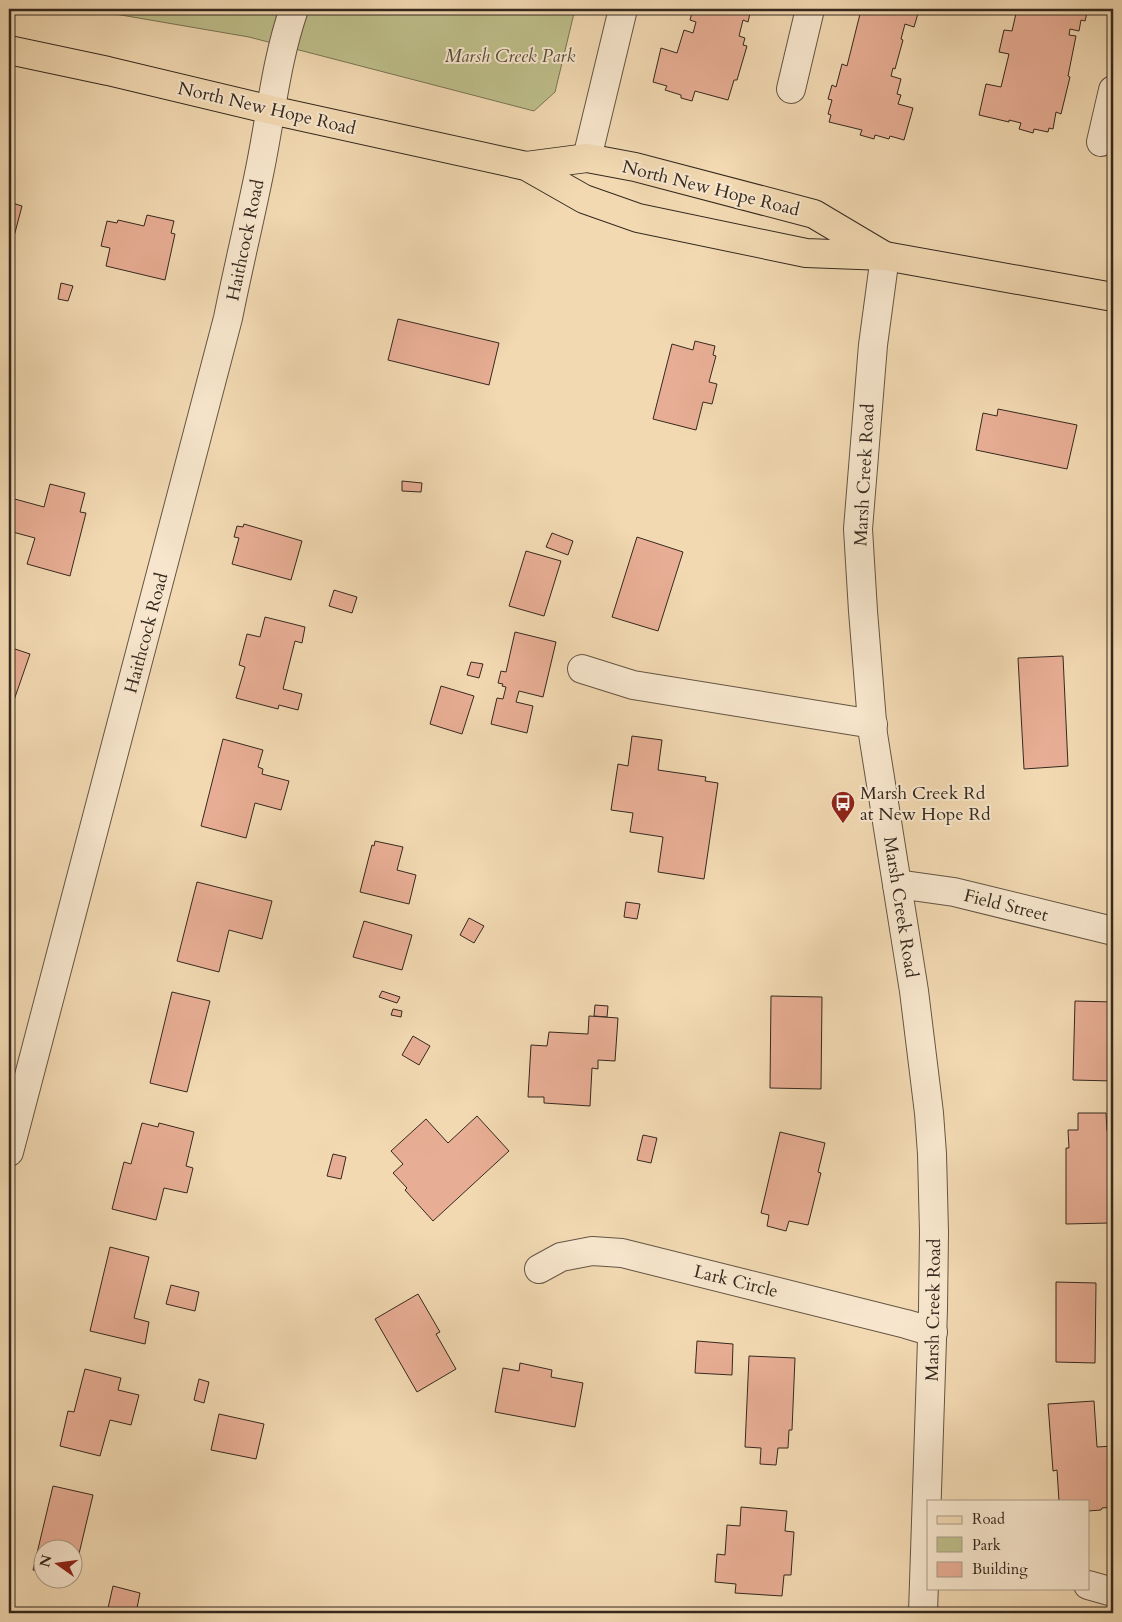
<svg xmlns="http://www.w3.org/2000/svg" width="1122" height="1622" font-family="Cardo,serif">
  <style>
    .green { fill: #bdbe8a; stroke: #797454 }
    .building { fill: #e8ae95; stroke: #35291e }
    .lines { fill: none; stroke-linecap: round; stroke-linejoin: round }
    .minor-casing { stroke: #645543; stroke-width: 30 }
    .major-casing { stroke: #35291e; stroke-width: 30 }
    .minor { stroke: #f7e6cd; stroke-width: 28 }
    .major { stroke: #f2d9b2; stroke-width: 28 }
    .labels { text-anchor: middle; stroke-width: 4; stroke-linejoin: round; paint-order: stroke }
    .park-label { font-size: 18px; font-style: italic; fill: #574e39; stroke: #f7e6cd }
    .street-label { font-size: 18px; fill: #35291e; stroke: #f7e6cd }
    .poi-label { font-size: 18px; fill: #35291e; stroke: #f7e6cd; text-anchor: start }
  </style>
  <rect width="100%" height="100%" fill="#f2d9b2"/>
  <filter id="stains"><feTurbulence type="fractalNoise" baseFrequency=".004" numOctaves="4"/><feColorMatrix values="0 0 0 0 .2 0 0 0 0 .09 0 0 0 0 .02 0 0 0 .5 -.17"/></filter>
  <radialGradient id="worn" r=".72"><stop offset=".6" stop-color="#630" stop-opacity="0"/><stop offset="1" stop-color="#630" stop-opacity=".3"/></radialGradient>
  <path class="green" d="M86,9H575L555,92L534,111L249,37Z"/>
  <g class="building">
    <path d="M693,9H751L748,22L743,20L739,36L745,38L743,45L747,46L737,80H734L728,100L695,91L692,101L681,98V95L665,90L667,86L653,82L661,48L677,53L684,30L693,33L696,22L690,20Z"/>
    <path d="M855,9H922L921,11L919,10L914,27L905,24L901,39L903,40L895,69L893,68L891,76L901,79L897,94L901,95L898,104L913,108L904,140L890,136L889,139L875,135L874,139L860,135L862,130L829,122L831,115L828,114L832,100L828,99L832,85L836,87L842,64L847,66L860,14L854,12Z"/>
    <path d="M1017,9H1088L1085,21L1081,20L1079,31L1070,29L1069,35L1076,36L1068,76L1070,77L1061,114L1056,112L1053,129L1049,128L1048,132L1034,129L1033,133L1019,129L1021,123L1009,120V122L979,115L986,84L1001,87L1009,54L999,52L1004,30L1012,31Z"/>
    <path d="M9,202L22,206L12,244L9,243Z"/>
    <path d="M147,215L174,221L171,233L175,234L165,280L106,266L110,248L101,246L107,221L117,223L118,220L144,226Z"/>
    <path d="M61,283L73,286L68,301L58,299Z"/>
    <path d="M398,319L499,343L489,385L388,360Z"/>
    <path d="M695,341L715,346L713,355L716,356L709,382L717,384L712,404L703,402L696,430L653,419L672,344L693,350Z"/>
    <path d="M998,409L1077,425L1067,469L976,450L983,413L997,416Z"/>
    <path d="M402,481L422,483L421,492L402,491Z"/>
    <path d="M50,484L85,493L80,512L86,513L70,576L27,564L35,538L9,531V506L11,498L44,507Z"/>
    <path d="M244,524L302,541L291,580L232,564L239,538L234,537L237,526L243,527Z"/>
    <path d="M552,533L573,541L568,555L546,547Z"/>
    <path d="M637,537L683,552L658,631L612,617Z"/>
    <path d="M526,551L561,561L544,616L509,606Z"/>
    <path d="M334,590L357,597L352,613L329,606Z"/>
    <path d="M265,617L305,627L302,643L295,641L283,689L302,694L298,710L279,705L278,709L236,698L245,667L239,665L247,634L260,637Z"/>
    <path d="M515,632L556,642L543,697L519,691L516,702L533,706L527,733L491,724L497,698L503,699L506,687L502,686L503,684L498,683L501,671L506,672Z"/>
    <path d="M9,647L30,654L13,703L9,702Z"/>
    <path d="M1063,656L1068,766L1024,769L1018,658Z"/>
    <path d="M471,662L483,664L479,678L467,675Z"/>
    <path d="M441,686L474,696L462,734L430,724Z"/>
    <path d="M632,736L662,740L658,770L706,777L705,781L718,783L704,879L658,872L663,837L630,832L633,813L611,810L618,764L628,766Z"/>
    <path d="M223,739L263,750L258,767L263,769L262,774L289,781L281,810L255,803L246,838L201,826Z"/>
    <path d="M375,841L403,847L397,870L416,875L409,904L360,892L372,845L374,846Z"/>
    <path d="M197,882L272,901L262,939L229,930L219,972L177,961Z"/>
    <path d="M626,902L640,904L637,919L624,917Z"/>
    <path d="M469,918L484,926L474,943L460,935Z"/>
    <path d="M364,921L412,935L402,970L353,957Z"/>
    <path d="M382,991L400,997L397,1003L379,997Z"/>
    <path d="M172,992L210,1001L187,1092L150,1083Z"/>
    <path d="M771,996L822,997L821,1089L770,1088Z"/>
    <path d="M1075,1001L1113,1002V1081L1073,1080Z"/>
    <path d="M595,1005L608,1006L607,1017L594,1016Z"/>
    <path d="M393,1009L402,1011L401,1017L391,1015Z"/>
    <path d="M589,1016L618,1018L615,1061L598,1060V1069L592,1068L590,1106L544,1103V1097H528L531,1045L547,1046L549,1032L588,1034Z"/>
    <path d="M413,1036L430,1046L419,1065L402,1055Z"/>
    <path d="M1078,1113H1106L1107,1131L1109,1130V1223L1066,1224V1148H1069L1068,1130H1078Z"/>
    <path d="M477,1116L509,1151L433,1221L405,1190L407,1188L393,1173L403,1164L391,1151L426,1119L448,1143Z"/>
    <path d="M142,1123L158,1127L159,1123L194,1132L186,1166L193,1168L187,1193L164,1188L156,1220L112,1209L124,1162L131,1164Z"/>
    <path d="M780,1132L825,1143L818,1172L821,1173L808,1225L789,1221L786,1231L767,1226L769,1215L761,1213Z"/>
    <path d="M643,1135L657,1138L651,1163L637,1160Z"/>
    <path d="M333,1154L346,1157L341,1179L327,1176Z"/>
    <path d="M110,1247L149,1257L134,1318L149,1322L145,1344L90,1331Z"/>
    <path d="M1056,1282L1096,1283L1095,1363L1056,1362Z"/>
    <path d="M171,1285L199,1292L195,1311L166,1304Z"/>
    <path d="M418,1294L440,1332L436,1334L456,1369L417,1392L375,1319Z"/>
    <path d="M697,1341L733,1344L732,1375L695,1373Z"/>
    <path d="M749,1356L795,1358L792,1430H789L788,1448H778L776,1465L760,1464L761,1448L745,1447Z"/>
    <path d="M520,1363L552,1370L551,1377L583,1383L575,1427L495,1412L503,1368L519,1371Z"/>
    <path d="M85,1369L121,1378L118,1390L139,1395L131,1425L110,1420L100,1456L60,1446L68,1411L74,1412Z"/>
    <path d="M199,1379L209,1382L204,1403L194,1400Z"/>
    <path d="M1094,1401L1097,1447L1113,1446V1507L1102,1508L1101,1510L1088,1511V1501H1059L1057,1470L1053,1471L1048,1404Z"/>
    <path d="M219,1414L264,1424L256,1459L211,1450Z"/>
    <path d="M53,1486L93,1495L73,1579L72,1550H42V1572L33,1570Z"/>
    <path d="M741,1507L787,1511L785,1531L794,1532L791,1575H784L782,1596L735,1593L736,1584L715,1582L717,1554L725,1555L727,1525L740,1526Z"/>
    <path d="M113,1586L140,1593L136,1613L108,1608Z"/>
  </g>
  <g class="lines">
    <defs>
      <g id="minor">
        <path d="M791,89L810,9"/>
        <path d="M1101,142L1113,90"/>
        <path d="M587,158L623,9"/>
        <path d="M885,256L873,345L858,529L863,611L873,734L914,991L929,1113L932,1154L934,1232L933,1309L923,1613"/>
        <path d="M582,669L633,685L873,724"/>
        <path d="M897,884L954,892L1113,931"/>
        <path d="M9,1152L228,318C238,268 250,219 260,169C271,115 276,61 294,9"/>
        <path d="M539,1269L561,1257L592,1251L622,1253L906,1324L933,1332"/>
        <path d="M1088,1585L1113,1592"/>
      </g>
      <g id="major">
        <path d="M9,50L108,71L271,110L526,166L584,199L638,218L806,253L885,256L1113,297"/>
        <path d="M526,166L587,158L635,167L814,214L883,255"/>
      </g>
    </defs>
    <use href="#minor" class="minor-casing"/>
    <use href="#major" class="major-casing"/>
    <use href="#minor" class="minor"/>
    <use href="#major" class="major"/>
  </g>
  <defs>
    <symbol id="bus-pin" viewBox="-11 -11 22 30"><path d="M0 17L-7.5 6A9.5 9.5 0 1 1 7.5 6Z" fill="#8f2418" stroke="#f7e6cd"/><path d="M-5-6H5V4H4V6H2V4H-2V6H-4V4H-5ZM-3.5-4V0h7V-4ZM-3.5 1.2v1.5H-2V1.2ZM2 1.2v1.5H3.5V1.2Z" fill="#fff"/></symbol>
  </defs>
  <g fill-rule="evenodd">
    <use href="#bus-pin" x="829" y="789" width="28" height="38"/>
  </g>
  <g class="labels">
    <g class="park-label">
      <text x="510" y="62">Marsh Creek Park</text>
    </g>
    <g class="street-label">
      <text transform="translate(267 108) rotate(13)" y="6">North New Hope Road</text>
      <text transform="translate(711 188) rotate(14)" y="6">North New Hope Road</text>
      <text transform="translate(245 240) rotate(-78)" y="6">Haithcock Road</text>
      <text transform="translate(864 475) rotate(-87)" y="6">Marsh Creek Road</text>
      <text transform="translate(146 633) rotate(-75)" y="6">Haithcock Road</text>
      <text transform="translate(1006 905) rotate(14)" y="6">Field Street</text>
      <text transform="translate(901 907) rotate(81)" y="6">Marsh Creek Road</text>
      <text transform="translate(736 1281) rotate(14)" y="6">Lark Circle</text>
      <text transform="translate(933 1310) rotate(-89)" y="6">Marsh Creek Road</text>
    </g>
    <g class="poi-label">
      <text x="860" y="799">Marsh Creek Rd<tspan x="860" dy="21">at New Hope Rd</tspan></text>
    </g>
  </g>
  <rect width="1122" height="1622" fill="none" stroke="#f2d9b2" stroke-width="30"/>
  <rect x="10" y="10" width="1102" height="1602" fill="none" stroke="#35291e" stroke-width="2.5"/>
  <rect x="15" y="15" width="1092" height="1592" fill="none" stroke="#35291e"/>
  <rect x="927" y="1500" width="162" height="90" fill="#f7e6cd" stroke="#a99a87"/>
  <rect x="937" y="1516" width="25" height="8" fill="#f2d9b2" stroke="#a99a87"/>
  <text x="972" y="1524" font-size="15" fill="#35291e">Road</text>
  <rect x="937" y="1537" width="25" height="15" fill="#bdbe8a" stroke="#a99a87"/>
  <text x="972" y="1550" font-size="15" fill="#35291e">Park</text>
  <rect x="937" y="1562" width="25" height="15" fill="#e8ae95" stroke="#a99a87"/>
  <text x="972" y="1574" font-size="15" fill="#35291e">Building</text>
  <g transform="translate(58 1564) rotate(284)"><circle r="24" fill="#f7e6cd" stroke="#a99a87"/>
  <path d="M0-4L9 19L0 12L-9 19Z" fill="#8f2418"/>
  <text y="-8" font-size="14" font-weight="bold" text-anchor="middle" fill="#35291e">N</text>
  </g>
  <rect width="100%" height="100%" filter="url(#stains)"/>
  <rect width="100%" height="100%" fill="url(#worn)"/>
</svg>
